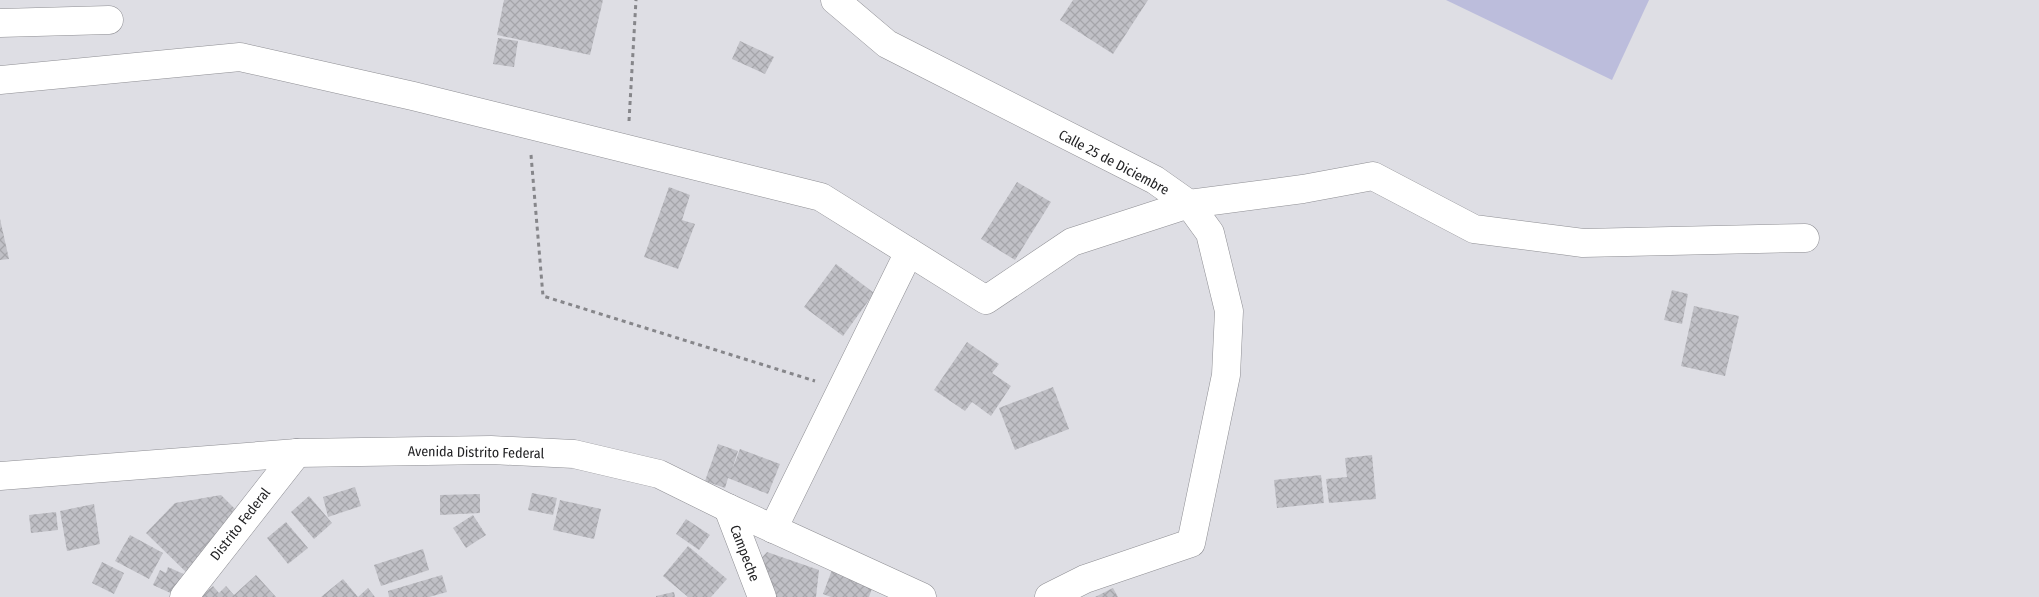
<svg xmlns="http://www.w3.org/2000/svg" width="2039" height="597" font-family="'Fira Sans Condensed',sans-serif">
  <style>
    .grass { fill: #bcbddc }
    .building { fill: url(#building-cross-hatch) }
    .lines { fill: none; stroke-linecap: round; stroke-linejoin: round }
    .street-casing { stroke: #8e8e93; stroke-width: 29 }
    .path { stroke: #86868a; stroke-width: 3; stroke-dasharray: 4 4; stroke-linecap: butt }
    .street { stroke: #fff; stroke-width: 28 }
    .labels { text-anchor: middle; stroke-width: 5; stroke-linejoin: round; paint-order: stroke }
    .street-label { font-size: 14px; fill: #222224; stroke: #fff }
  </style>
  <defs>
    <pattern id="building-cross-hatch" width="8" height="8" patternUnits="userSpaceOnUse" patternTransform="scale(1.25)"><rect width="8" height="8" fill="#c0c0c6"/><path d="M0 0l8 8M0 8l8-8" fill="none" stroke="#a5a5aa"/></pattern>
  </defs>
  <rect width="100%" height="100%" fill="#dedee4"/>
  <path class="grass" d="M1446,0H1649L1612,80Z"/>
  <g class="building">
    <path d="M504,0H603L590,55L497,35Z"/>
    <path d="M1073,0H1148L1113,54L1060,20Z"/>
    <path d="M498,38L518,41L514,67L493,64Z"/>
    <path d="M740,41L774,57L765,74L732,59Z"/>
    <path d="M1017,182L1051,202L1015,260L981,239Z"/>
    <path d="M669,187L690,195L682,220L695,224L678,269L644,257Z"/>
    <path d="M0,219L9,259L0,260Z"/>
    <path d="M836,264L874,293L843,336L804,307Z"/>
    <path d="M1672,290L1688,294L1682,324L1664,320Z"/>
    <path d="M1694,306L1739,316L1725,376L1681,366Z"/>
    <path d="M967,342L999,364L992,373L1011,386L991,416L972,402L965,411L934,390Z"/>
    <path d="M1053,387L1069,429L1015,450L999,408Z"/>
    <path d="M718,444L738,451L732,470L740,449L780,464L768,494L728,478L725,488L705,481Z"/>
    <path d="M1372,455L1376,499L1329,503L1326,479L1347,477L1345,458Z"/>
    <path d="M1321,475L1324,503L1277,508L1274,480Z"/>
    <path d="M355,487L361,506L328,517L323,497Z"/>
    <path d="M532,493L557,498L553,515L528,510Z"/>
    <path d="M480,494V513L440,515V495Z"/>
    <path d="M221,495L243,517L188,574L146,533L175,503Z"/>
    <path d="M309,496L332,523L314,539L291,512Z"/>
    <path d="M560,500L601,509L594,539L553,530Z"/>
    <path d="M94,504L100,544L67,551L60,511Z"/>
    <path d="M56,512L58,530L31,533L29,515Z"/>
    <path d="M473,515L486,535L466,548L453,528Z"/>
    <path d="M686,519L710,535L699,550L676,534Z"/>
    <path d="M286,522L308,548L288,564L267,538Z"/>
    <path d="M130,535L163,553L149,579L115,561Z"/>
    <path d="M688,546L727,579L711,597H688L663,576Z"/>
    <path d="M423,549L429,570L381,586L374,565Z"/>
    <path d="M767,552L819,570L816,597H769L755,565Z"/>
    <path d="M102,562L124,573L114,594L92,583Z"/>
    <path d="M168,567L188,576L179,597L153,585L160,570L166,573Z"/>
    <path d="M833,567L874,583L869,597H831L823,594Z"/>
    <path d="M256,575L276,597H200L213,586L219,593L226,586L234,595Z"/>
    <path d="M442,575L447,592L429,597H389L388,591Z"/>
    <path d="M343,579L358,597L368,588L375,597H321Z"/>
    <path d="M1113,588L1118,597H1095Z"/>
    <path d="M674,592L675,597H656V596Z"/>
  </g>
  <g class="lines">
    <defs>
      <g id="street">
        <path d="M835,0L887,44L1155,180L1189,204L1210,233L1229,311L1226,375L1191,543L1085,579L1049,597"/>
        <path d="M0,23L109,20"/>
        <path d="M0,80L240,57L413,96L821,197L986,300L1072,242L1189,204L1303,189L1373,176L1474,229L1583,243L1805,238"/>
        <path d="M0,476L297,453L491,450L574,454L659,474L728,508L922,597"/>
        <path d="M728,508L762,597"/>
        <path d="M773,529L909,252"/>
        <path d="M184,597L297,453"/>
      </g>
    </defs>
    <use href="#street" class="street-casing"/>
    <g class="path">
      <path d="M629,121L636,0"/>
      <path d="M531,155L543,296L815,381"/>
    </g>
    <use href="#street" class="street"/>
  </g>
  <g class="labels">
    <g class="street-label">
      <text transform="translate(1114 162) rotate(28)" y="5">Calle 25 de Diciembre</text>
      <text transform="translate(476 452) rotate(1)" y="5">Avenida Distrito Federal</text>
      <text transform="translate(240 524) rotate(-52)" y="5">Distrito Federal</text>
      <text transform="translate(745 553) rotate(69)" y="5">Campeche</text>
    </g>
  </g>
</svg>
